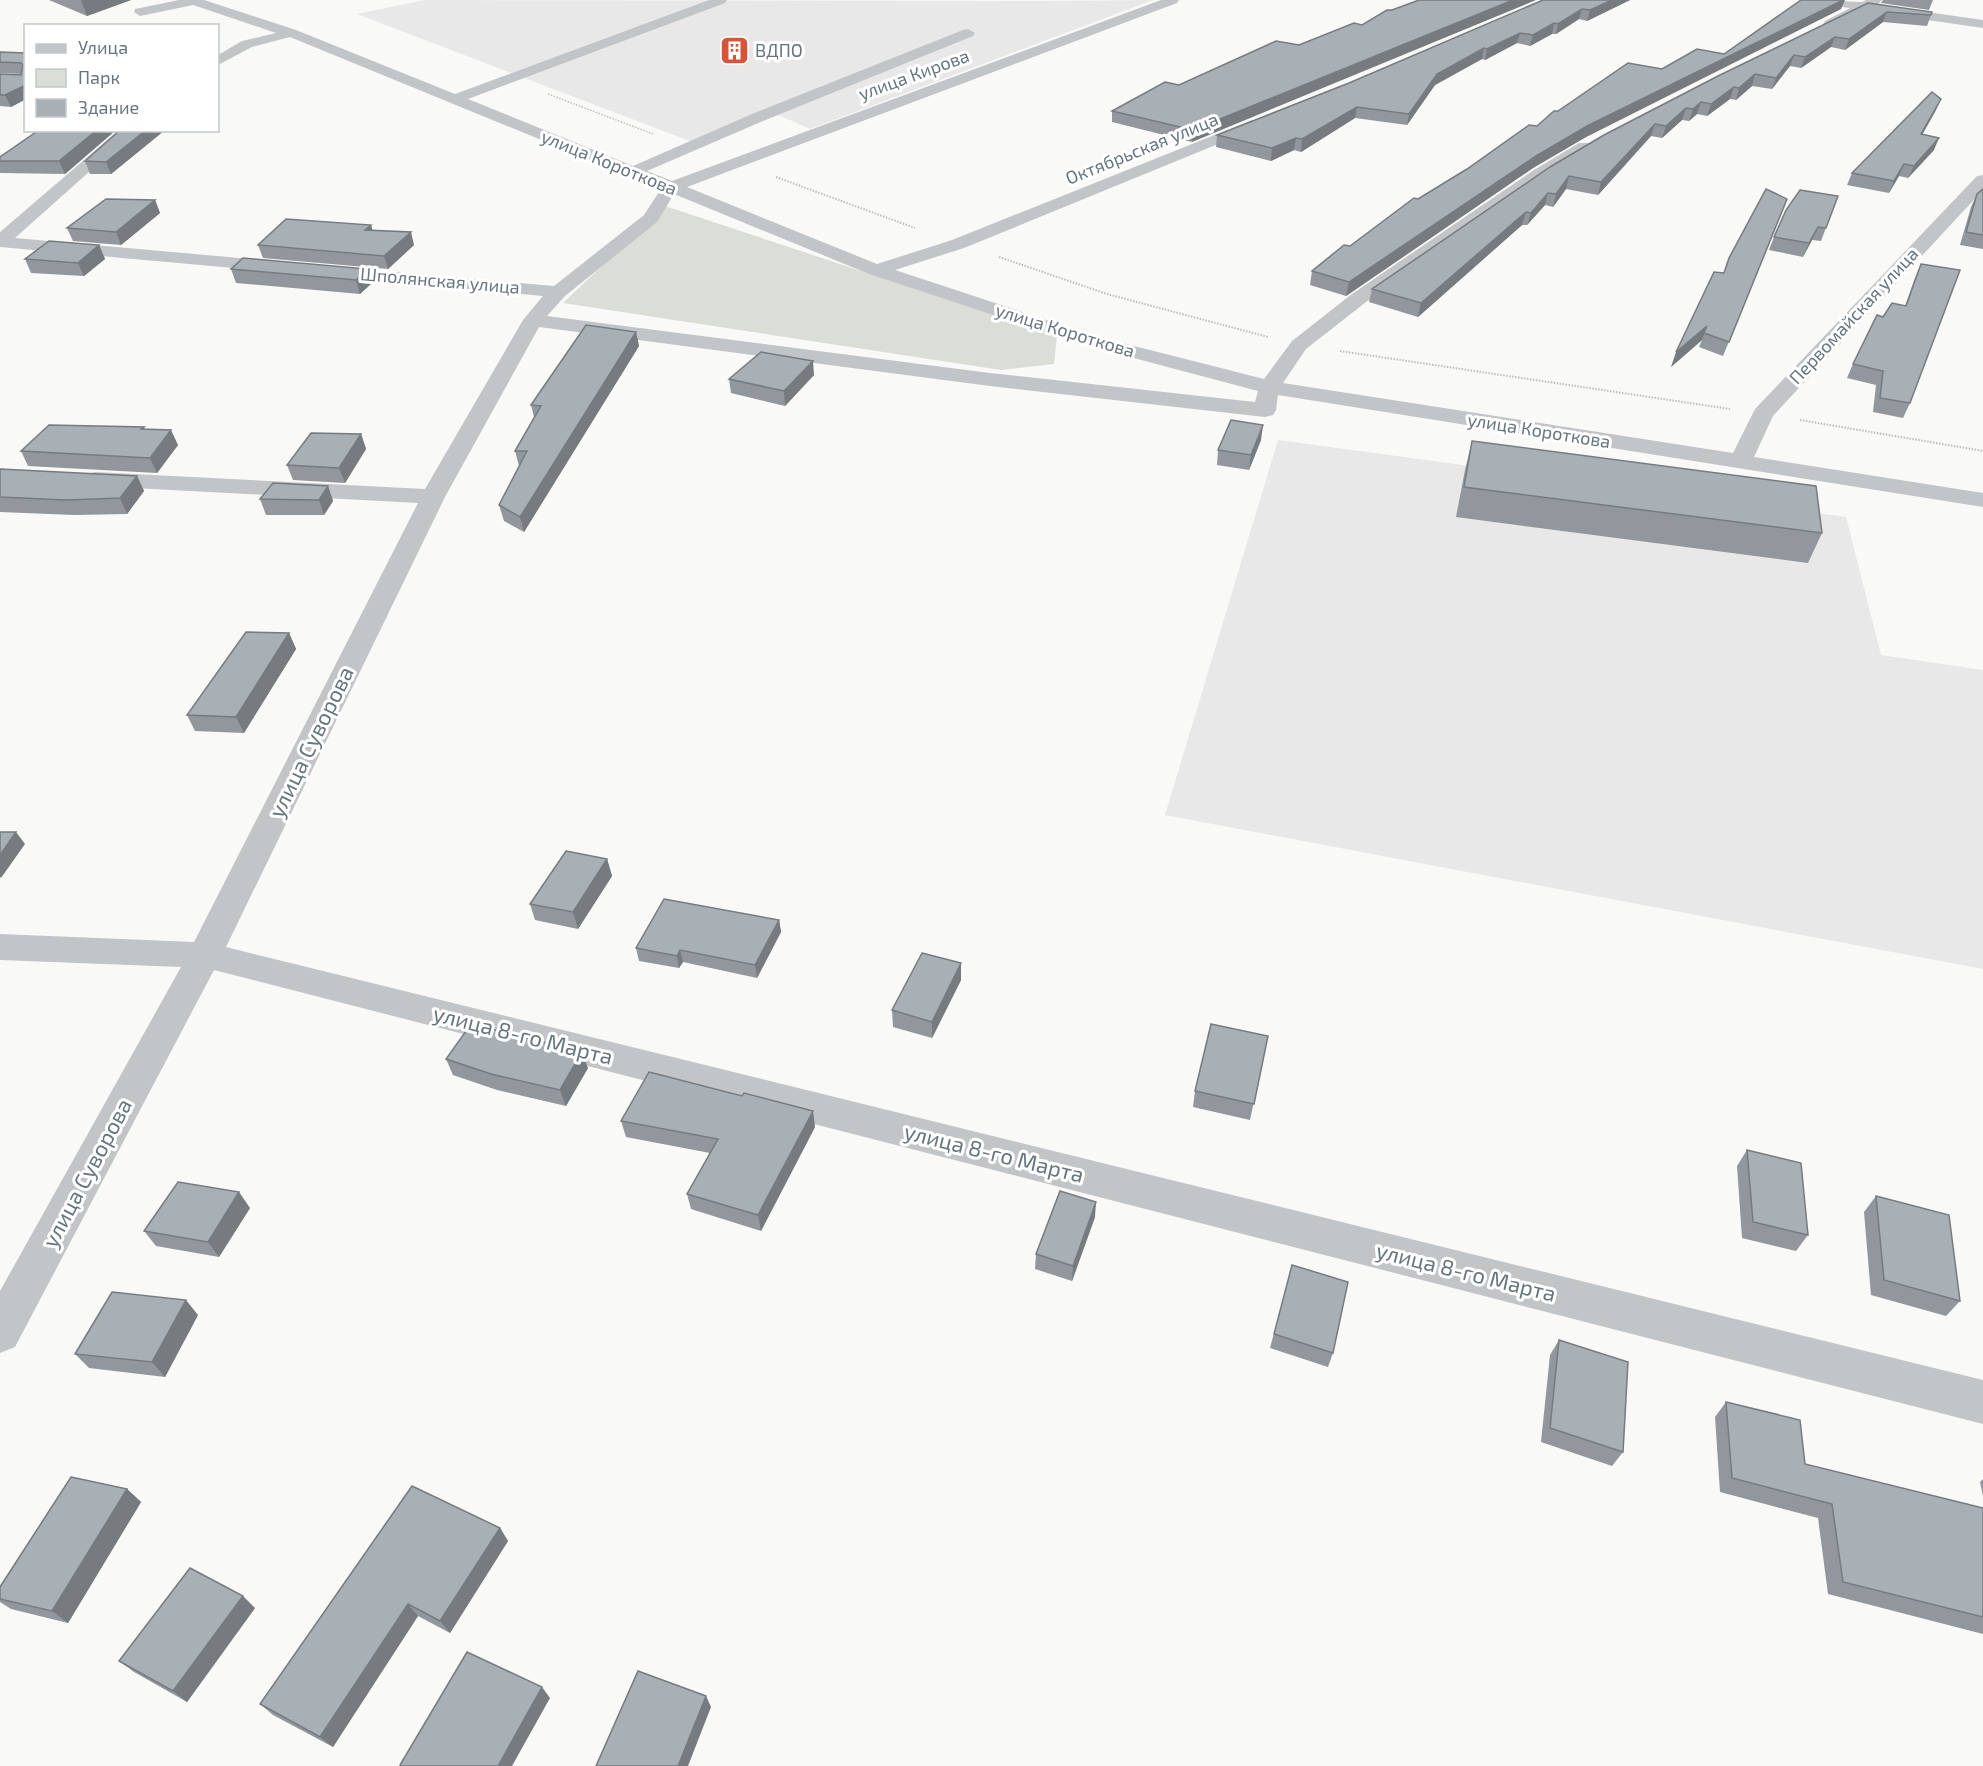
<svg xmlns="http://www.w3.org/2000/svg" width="1983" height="1766" font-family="'Exo 2',sans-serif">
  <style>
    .built { fill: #e7e8e7 }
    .green { fill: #daded7 }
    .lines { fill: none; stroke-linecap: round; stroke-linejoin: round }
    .path-far1 { stroke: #bbbec0; stroke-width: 1.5; stroke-dasharray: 1.5 1.5; stroke-linecap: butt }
    .path { stroke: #bbbec0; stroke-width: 2; stroke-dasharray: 1.5 1.5; stroke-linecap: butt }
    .minor { fill: #c1c5c8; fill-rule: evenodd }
    .wall { fill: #91979c }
    .shaded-wall { fill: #767b7f }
    .building { fill: #a9b0b5; stroke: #767b7f; stroke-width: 1.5 }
    .labels { text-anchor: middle; stroke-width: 6; stroke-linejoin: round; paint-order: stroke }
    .far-poi-label { font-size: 18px; fill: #66767f; stroke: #fff; text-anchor: start }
    .far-street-label { font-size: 18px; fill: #66767f; stroke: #fff }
    .street-label { font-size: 22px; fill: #66767f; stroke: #fff }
  </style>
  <rect width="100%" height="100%" fill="#f9f9f7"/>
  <g class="built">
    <path d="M425,0L1049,1L1153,0L810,129L779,115L695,143L357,14Z"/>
    <path d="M1278,440L1846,517L1881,655L1983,670V969L1165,815Z"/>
  </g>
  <path class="green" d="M665,206L1057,336L1054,364L1001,370L563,303Z"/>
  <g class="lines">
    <path class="path-far1" d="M548,94L653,134"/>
    <g class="path">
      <path d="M776,177L915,228"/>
      <path d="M999,257L1107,294L1268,337"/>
      <path d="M1340,351L1730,409"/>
      <path d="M1800,420L1983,451"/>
    </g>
    <g class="minor">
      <path d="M179,0H204L296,30L455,94L709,0H727L725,3L468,99L633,166L752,114L963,30L968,29L975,33L973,36L763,121L647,171L672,181L1161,0H1179L1177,3L687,187L877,264L952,240L1252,120H1262L1265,123L1262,126L964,248L895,270L1095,336L1264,379L1292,341L1352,294L1534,170L1579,143H1591L1593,146L1591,149L1546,178L1366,302L1306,349L1283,383L1733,453L1755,409L1977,176L1983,175V190L1773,416L1754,457L1983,493V507L1278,395L1276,410L1273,415L1265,417L990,386L539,327L445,497L226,947L1983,1380V1424L214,970L15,1347L0,1353V1291L181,967L0,960V934L194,942L418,503L95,486L87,484L83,479L87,474L95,472L425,489L523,320L543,296L0,247V232L119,130H136L15,238L554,286L644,215L661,189L290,37L252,47L218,65V55L242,41L276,33L193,5L140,16L134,12L135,9ZM674,194L869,274L1081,344L1258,391L1255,402L990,373L547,316L565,296L657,222Z"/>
      <path d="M1812,0L1862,2L1866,0H1882L1877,5L1983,20V28L1865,11L1830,28L1823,24L1825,21L1850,8L1818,4Z"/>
    </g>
  </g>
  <g class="wall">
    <path d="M49,0H131L87,16Z"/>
    <path d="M1543,0H1630L1587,21L1579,19L1556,34H1552L1530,46L1517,43L1485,60L1482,59L1435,85L1407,125L1355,118L1301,152L1294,150L1271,161L1216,147L1217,135L1349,83Z"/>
    <path d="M1883,0H1933L1929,10L1881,3Z"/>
    <path d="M1868,3L1931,15L1927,26L1883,22L1845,50L1831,47L1801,68L1790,66L1772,89L1752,86L1736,100L1730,99L1707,116L1697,114L1689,121L1682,120L1662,138L1651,136L1598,195L1566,189L1553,207L1545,205L1527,225H1522L1418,317L1369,302L1372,289L1550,167Z"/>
    <path d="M1841,9L1586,137L1533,168L1346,296L1310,285L1312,271L1350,246L1418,199L1537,126L1558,111L1662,69L1724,54Z"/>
    <path d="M1392,10L1192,142L1112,122V111L1179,85L1362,25Z"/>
    <path d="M0,52L26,53V99L11,107L0,106V74L21,75V74L0,73Z"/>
    <path d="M1936,110L1922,134L1934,150L1908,178L1899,176L1889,193L1847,185L1852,173Z"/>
    <path d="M116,130L65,174L0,173V157Z"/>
    <path d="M120,130H165L111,174H90L85,161Z"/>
    <path d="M1983,189V249L1960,245L1971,207L1977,194Z"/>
    <path d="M1838,196L1821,241L1812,240L1803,257L1769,250L1774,237Z"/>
    <path d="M155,200L160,213L121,245L73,241L67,228Z"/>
    <path d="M1782,212L1723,356L1699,347L1702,340L1671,367L1724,273Z"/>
    <path d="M373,230L414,245L388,269L263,258L258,245Z"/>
    <path d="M99,245L105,259L84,276L31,273L25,259Z"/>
    <path d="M1921,264L1910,403L1903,418L1873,412L1876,385L1847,378L1853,364L1883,317L1905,306L1915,278Z"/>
    <path d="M231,269H368L372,283L360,294L236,283Z"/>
    <path d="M636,332L639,346L524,532L504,521L499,505L519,466L515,451L534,417L531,405Z"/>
    <path d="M814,375L785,406L731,393L729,379Z"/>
    <path d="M144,427L145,429L178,445L157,473L28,466L21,451Z"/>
    <path d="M361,434L366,449L345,483L293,480L287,465Z"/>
    <path d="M1261,440L1249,470L1217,465L1218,450Z"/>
    <path d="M1472,441L1822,533L1808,563L1456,517L1465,470Z"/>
    <path d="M0,469L137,476L144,491L127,514L74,515L0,512Z"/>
    <path d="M328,486L333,501L324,515H266L260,499Z"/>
    <path d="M289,633L296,649L244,733L195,731L187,715Z"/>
    <path d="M607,859L612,876L578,929L535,920L530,904Z"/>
    <path d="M779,920L781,932L757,978L683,962L679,968L639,961L636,948Z"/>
    <path d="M961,963V980L932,1038L893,1027L892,1010Z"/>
    <path d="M1268,1036L1250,1120L1193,1107L1195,1091Z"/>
    <path d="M446,1059L588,1068L566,1106L497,1090L453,1075Z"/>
    <path d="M621,1121L815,1127L761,1231L691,1209L687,1194L710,1153L626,1137Z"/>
    <path d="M1747,1150L1808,1235L1796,1251L1742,1238L1737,1166Z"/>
    <path d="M1876,1196L1960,1301L1946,1316L1871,1295L1864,1212Z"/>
    <path d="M250,1208L219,1257L156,1246L144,1231Z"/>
    <path d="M1095,1217L1072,1281L1035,1269L1036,1254Z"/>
    <path d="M1292,1265L1333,1353L1328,1367L1270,1348Z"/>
    <path d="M198,1315L165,1377L89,1368L75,1354Z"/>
    <path d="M1559,1340L1623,1452L1612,1466L1541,1442L1550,1355Z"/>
    <path d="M1726,1402L1805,1464L1983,1508V1634L1828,1594L1818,1518L1720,1492L1715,1417Z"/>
    <path d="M1983,1479V1496L1980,1482Z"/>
    <path d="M127,1489L141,1502L68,1623L11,1609L0,1602V1587Z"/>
    <path d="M500,1528L508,1541L450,1633L418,1616L333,1747L273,1715L260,1704Z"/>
    <path d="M255,1608L187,1702L134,1672L119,1661Z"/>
  </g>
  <g class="shaded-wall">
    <path d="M81,0H131L87,16Z"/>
    <path d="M1513,0H1536L1192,142L1193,130Z"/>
    <path d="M1612,0H1630L1587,21L1590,10Z"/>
    <path d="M1843,0H1845L1841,9L1586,137L1533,168L1346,296L1349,282L1536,156L1589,125Z"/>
    <path d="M1582,9L1579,19L1556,34L1558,24Z"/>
    <path d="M1887,12L1883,22L1845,50L1849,39Z"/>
    <path d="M1554,23L1552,34L1530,46L1533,35Z"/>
    <path d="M1520,33L1517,43L1485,60L1487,49Z"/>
    <path d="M1835,37L1831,47L1801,68L1805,57Z"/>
    <path d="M1484,48L1482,59L1435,85L1407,125L1409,114L1437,74Z"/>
    <path d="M1794,55L1790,66L1772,89L1776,78Z"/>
    <path d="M1755,74L1752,86L1736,100L1739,88Z"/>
    <path d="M26,85V99L11,107L5,95Z"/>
    <path d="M1734,87L1730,99L1707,116L1711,104Z"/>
    <path d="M1941,99L1936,110L1916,146L1921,134Z"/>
    <path d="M1701,102L1697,114L1689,121L1693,109Z"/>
    <path d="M1357,107L1355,118L1301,152L1302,139Z"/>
    <path d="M1686,108L1682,120L1662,138L1666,126Z"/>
    <path d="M1655,124L1651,136L1598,195L1601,182Z"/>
    <path d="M97,130H116L65,174L59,161Z"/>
    <path d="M146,130H165L111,174L106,162Z"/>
    <path d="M1296,138L1294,150L1271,161L1272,148Z"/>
    <path d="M1939,138L1934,150L1908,178L1914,166Z"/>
    <path d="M1904,164L1899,176L1889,193L1894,181Z"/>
    <path d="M1569,176L1566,189L1553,207L1556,194Z"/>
    <path d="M1548,193L1545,205L1527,225L1531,213Z"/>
    <path d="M155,200L160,213L121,245L116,232Z"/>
    <path d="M1526,212L1522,225L1418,317L1421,303Z"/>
    <path d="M371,225L375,238L365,230Z"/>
    <path d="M1818,227L1812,240L1803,257L1809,243Z"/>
    <path d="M411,232L414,245L388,269L384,256Z"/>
    <path d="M99,245L105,259L84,276L78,263Z"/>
    <path d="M368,269L372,283L360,294L356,280Z"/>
    <path d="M1707,326L1702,340L1671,367L1676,352Z"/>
    <path d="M636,332L639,346L524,532L520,517Z"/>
    <path d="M813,361L814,375L785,406L784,391Z"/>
    <path d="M1263,425L1261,440L1249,470L1251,455Z"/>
    <path d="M171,430L178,445L157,473L150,458Z"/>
    <path d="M361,434L366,449L345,483L339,468Z"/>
    <path d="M137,476L144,491L127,514L120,498Z"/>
    <path d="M328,486L333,501L324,515L319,500Z"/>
    <path d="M289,633L296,649L244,733L236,717Z"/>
    <path d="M16,832L25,844L1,878L0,877V855Z"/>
    <path d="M607,859L612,876L578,929L573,912Z"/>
    <path d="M779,920L781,932L757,978L755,965Z"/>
    <path d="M680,950L683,962L679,968L677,956Z"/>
    <path d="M961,963V980L932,1038V1022Z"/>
    <path d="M582,1052L588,1068L566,1106L560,1090Z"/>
    <path d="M813,1111L815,1127L761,1231L758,1215Z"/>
    <path d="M239,1192L250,1208L219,1257L208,1242Z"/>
    <path d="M1096,1202L1095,1217L1072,1281L1073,1266Z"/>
    <path d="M186,1300L198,1315L165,1377L152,1362Z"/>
    <path d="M127,1489L141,1502L68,1623L52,1611Z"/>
    <path d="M500,1528L508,1541L450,1633L440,1621Z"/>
    <path d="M243,1596L255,1608L187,1702L173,1691Z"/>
    <path d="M408,1604L418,1616L333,1747L320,1737Z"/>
    <path d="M542,1687L550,1698L512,1766H498Z"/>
    <path d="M706,1696L711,1707L688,1766H678Z"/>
  </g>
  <g class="building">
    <path d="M1419,0H1513L1193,130L1112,111L1165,82L1179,85L1276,41L1299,45L1354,23L1362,25L1387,10H1392Z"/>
    <path d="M1543,0H1612L1590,10L1582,9L1558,24L1554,23L1533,35L1520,33L1487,49L1484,48L1437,74L1409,114L1357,107L1302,139L1296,138L1272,148L1217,135L1349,83Z"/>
    <path d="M1801,0H1843L1589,125L1536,156L1349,282L1312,271L1344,245L1350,246L1414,198L1418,199L1467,169L1529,125L1537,126L1554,111H1558L1628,63L1662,69L1697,49L1724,54Z"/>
    <path d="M1868,3L1932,12L1931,15L1887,12L1849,39L1835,37L1805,57L1794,55L1776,78L1755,74L1739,88L1734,87L1711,104L1701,102L1693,109L1686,108L1666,126L1655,124L1601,182L1569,176L1556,194L1548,193L1531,213L1526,212L1421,303L1372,289L1550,167L1604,135L1718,76Z"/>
    <path d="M0,52L26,53V85L5,95H0V74L21,75L23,65L21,63L0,62Z"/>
    <path d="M1932,92L1941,99L1921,134L1939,138L1914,166L1904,164L1894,181L1852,173Z"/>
    <path d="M39,130H97L59,161H0V157Z"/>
    <path d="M120,130H146L106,162L85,161Z"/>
    <path d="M1766,189L1787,199L1729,342L1704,333L1707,326L1676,352L1714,272L1724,273L1729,258Z"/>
    <path d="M1983,189V235L1966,232L1977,194Z"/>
    <path d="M1800,190L1838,196L1826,228L1818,227L1809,243L1774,237L1786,210Z"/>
    <path d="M106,199L155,200L116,232L67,228Z"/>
    <path d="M286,219L371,225L365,230L411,232L384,256L258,245Z"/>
    <path d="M49,241L99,245L78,263L25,259Z"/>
    <path d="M243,258L368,269L356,280L231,269Z"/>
    <path d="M1921,264L1960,270L1910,403L1880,398L1883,371L1853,364L1877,315L1883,317L1892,303L1906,306Z"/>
    <path d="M586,325L636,332L520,517L499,505L527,451H515L541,406L531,405Z"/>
    <path d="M761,352L813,361L784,391L729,379Z"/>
    <path d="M1231,420L1263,425L1251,455L1218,450Z"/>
    <path d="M49,425L144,427L141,429L171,430L150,458L21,451Z"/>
    <path d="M311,433L361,434L339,468L287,465Z"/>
    <path d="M1472,441L1816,486L1822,533L1464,487Z"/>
    <path d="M0,469L137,476L120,498L66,500L0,497Z"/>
    <path d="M273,483L328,486L319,500L260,499Z"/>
    <path d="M246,632L289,633L236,717L187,715Z"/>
    <path d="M0,832H16L0,855Z"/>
    <path d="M566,851L607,859L573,912L530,904Z"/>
    <path d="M664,899L779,920L755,965L680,950L677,956L636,948Z"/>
    <path d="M922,953L961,963L932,1022L892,1010Z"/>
    <path d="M471,1024L582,1052L560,1090L491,1074L446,1059Z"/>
    <path d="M1211,1024L1268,1036L1254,1104L1195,1091Z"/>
    <path d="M649,1072L742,1096L744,1093L813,1111L758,1215L687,1194L718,1139L621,1121Z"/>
    <path d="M1747,1150L1801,1163L1808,1235L1753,1222Z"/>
    <path d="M178,1182L239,1192L208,1242L144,1231Z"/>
    <path d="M1060,1191L1096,1202L1073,1266L1036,1254Z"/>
    <path d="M1876,1196L1949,1215L1960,1301L1884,1280Z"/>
    <path d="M1292,1265L1348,1282L1333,1353L1274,1334Z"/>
    <path d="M112,1292L186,1300L152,1362L75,1354Z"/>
    <path d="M1559,1340L1628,1362L1623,1452L1550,1428Z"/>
    <path d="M1726,1402L1800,1420L1805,1464L1983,1508V1617L1843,1582L1832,1504L1732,1478Z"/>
    <path d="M71,1477L127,1489L52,1611L0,1599V1587Z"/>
    <path d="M412,1486L500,1528L440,1621L408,1604L320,1737L260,1704Z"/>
    <path d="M190,1568L243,1596L173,1691L119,1661Z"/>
    <path d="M467,1652L542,1687L498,1766H402L400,1765Z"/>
    <path d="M638,1671L706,1696L678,1766H596Z"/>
  </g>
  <defs>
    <symbol id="building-square" viewBox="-11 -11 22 22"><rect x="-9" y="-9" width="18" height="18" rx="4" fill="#d5553b" stroke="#fff"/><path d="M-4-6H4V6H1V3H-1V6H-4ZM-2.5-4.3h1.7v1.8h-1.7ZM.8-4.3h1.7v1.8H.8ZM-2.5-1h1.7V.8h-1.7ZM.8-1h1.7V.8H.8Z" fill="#fff"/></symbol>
  </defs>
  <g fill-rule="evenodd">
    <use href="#building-square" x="718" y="34" width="33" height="33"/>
  </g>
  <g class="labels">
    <g class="far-poi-label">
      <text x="755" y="57">ВДПО</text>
    </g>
    <g class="far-street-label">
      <text transform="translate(914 75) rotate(-20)" y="6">улица Кирова</text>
      <text transform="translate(1142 149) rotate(-22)" y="6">Октябрьская улица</text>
      <text transform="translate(609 163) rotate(22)" y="6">улица Короткова</text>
      <text transform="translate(440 281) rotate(5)" y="6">Шполянская улица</text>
      <text transform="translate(1854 316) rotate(-47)" y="6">Первомайская улица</text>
      <text transform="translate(1065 331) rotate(17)" y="6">улица Короткова</text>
      <text transform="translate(1539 431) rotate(9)" y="6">улица Короткова</text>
    </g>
    <g class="street-label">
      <text transform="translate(311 742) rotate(-64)" y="8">улица Суворова</text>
      <text transform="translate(523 1035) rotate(14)" y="8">улица 8-го Марта</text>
      <text transform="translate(994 1153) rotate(14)" y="8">улица 8-го Марта</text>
      <text transform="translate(87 1173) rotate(-62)" y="8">улица Суворова</text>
      <text transform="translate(1466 1272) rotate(14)" y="8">улица 8-го Марта</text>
    </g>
  </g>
  <rect x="24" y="24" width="195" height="108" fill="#ffffff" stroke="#c2c8cc" stroke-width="1.5"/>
  <rect x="36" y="44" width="30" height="9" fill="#c1c5c8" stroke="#c2c8cc" stroke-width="1.5"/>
  <text x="78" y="54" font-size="18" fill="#66767f">Улица</text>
  <rect x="36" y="69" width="30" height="18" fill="#daded7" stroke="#c2c8cc" stroke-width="1.5"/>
  <text x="78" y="84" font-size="18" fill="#66767f">Парк</text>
  <rect x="36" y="99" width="30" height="18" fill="#a9b0b5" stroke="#c2c8cc" stroke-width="1.5"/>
  <text x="78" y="114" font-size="18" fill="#66767f">Здание</text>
</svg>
